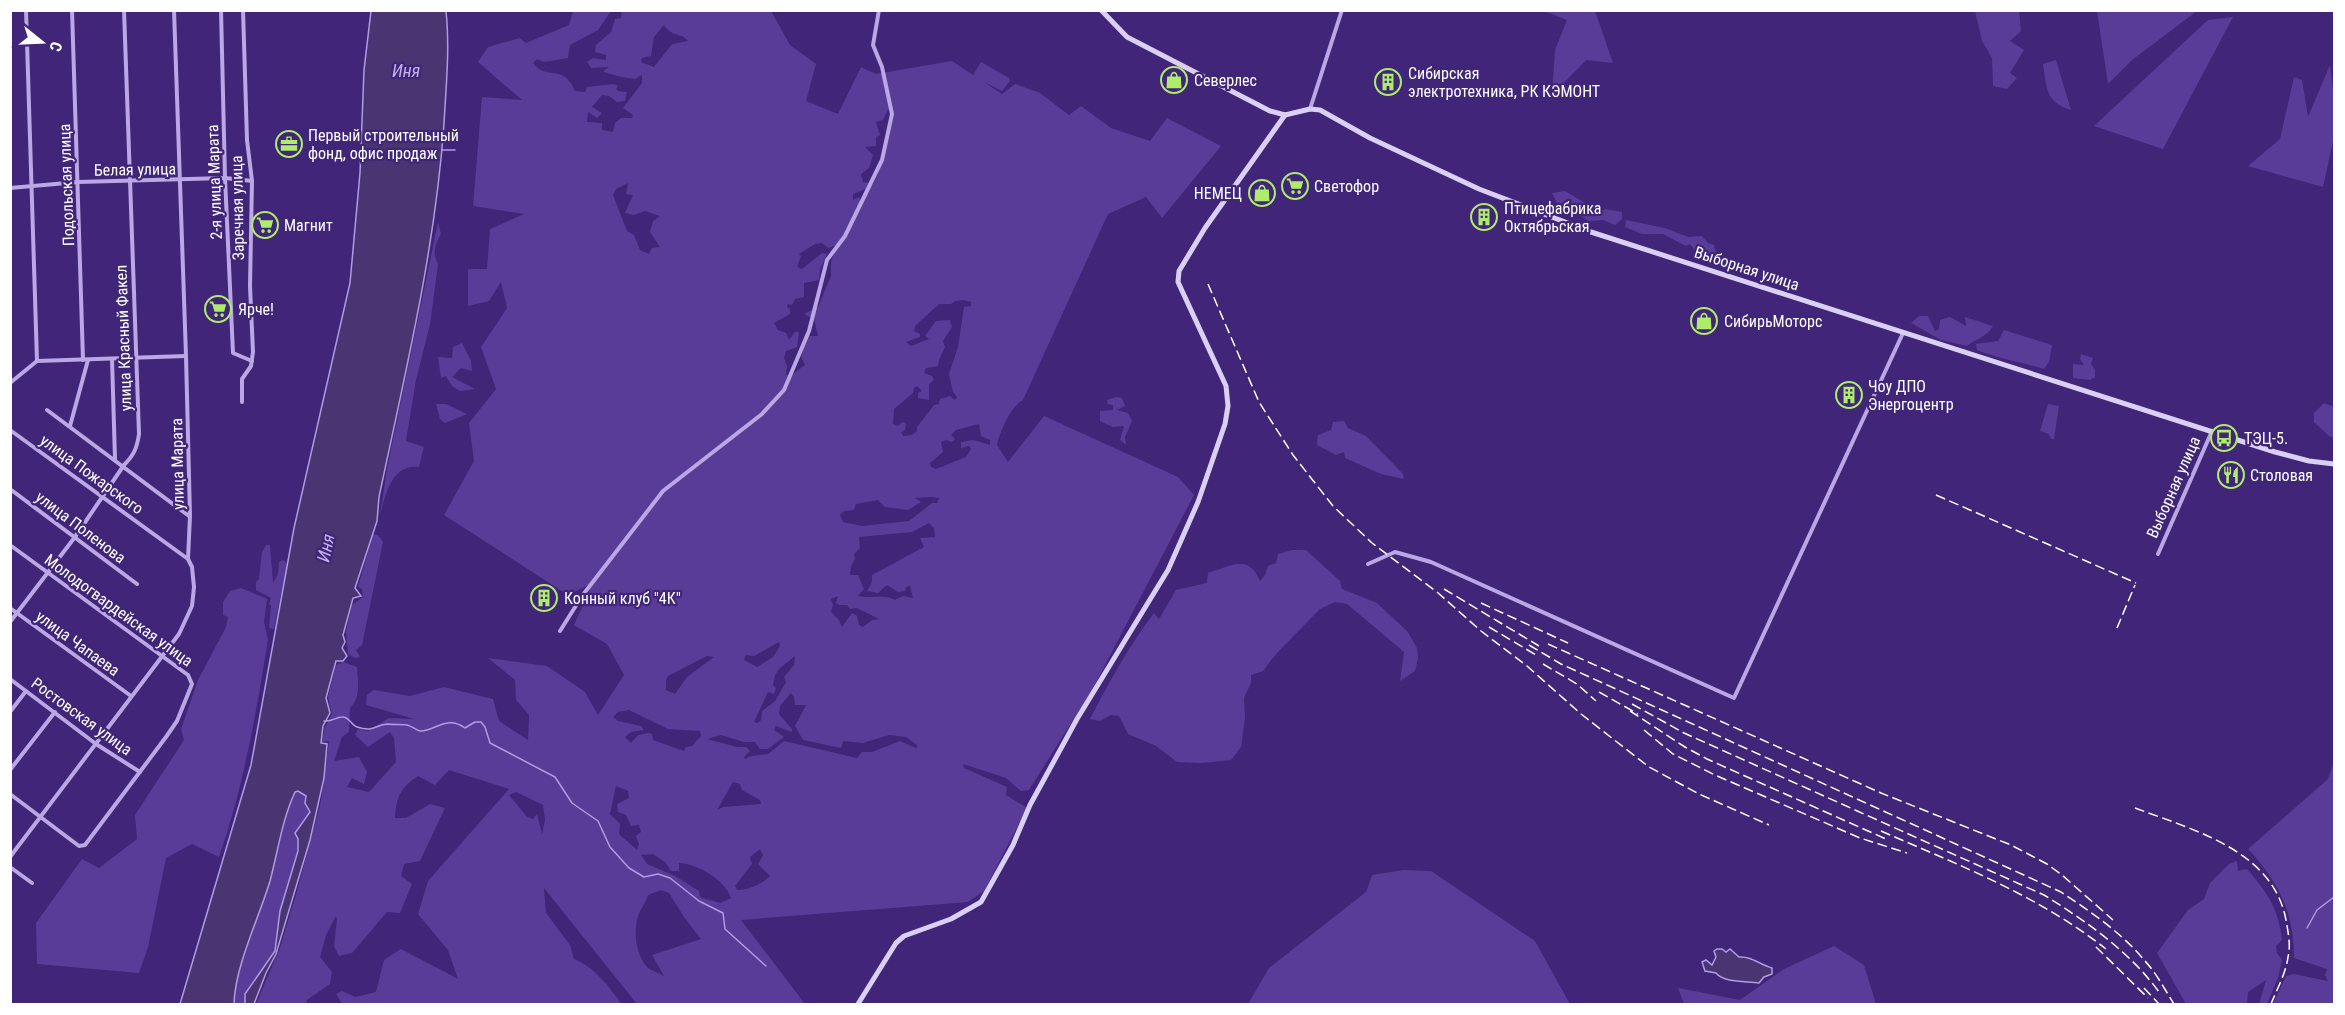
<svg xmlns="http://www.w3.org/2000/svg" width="2345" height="1015" font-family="'Roboto Condensed',sans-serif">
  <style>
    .green { fill: #593c97; fill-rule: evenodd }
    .water { fill: #4a3572; stroke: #b19be4; stroke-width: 1.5 }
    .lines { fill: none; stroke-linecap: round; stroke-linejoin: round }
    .stream { stroke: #b19be4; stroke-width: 1.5 }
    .street { stroke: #baa7e3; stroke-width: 4 }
    .secondary { stroke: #dbcff3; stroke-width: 5 }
    .rail { stroke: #fff; stroke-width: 1.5; stroke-dasharray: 10 4.5; stroke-linecap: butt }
    .labels { text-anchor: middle; stroke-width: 4.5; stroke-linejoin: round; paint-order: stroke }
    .poi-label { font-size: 16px; fill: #fff; stroke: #402578; text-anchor: start }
    .street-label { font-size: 16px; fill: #fff; stroke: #402578 }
    .water-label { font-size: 18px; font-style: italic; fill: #c4b2eb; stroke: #402578 }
  </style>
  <rect width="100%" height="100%" fill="#402578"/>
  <g class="green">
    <path d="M573,11H611L598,30L570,45L568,58L544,62L537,59L533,63C547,82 563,62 575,91L585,92L587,87L614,84L618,86L616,89L618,91L627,92L625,101L617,102L609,96L602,95L592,107L602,113L597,118L588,112L587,122L602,123V130L613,132L615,123L621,118H632L633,115L623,108L642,83V75L635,79C627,78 610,75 603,71L609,67L591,68L587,62L593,58L606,60V55L595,52L596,45L611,32L615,19L621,18L622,11H619H771L790,45L816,64L806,101L838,114L861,67L876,74L952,61L973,75L981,62L1009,78L1010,81L1002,91L984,82L1002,94L1015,84L1040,93L1069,115L1081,106L1111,128L1150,141L1167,118L1221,146L1162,218L1146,197L1108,214L1023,400C1011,406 1000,431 997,445L1008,462L1044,416L1178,477L1194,495L1092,690L1029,790L1021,791L1006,778L963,764L964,768L1007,787L1006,795L1027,808L984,891L968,902L741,920L805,1004H637L544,888L546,913L570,945L574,959C596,968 608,986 622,1004H342L336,994L342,991L355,997L376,992L384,960L401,949L458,979L448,950L418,914L428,881L509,789L449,770L435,785L418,776C401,787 396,797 395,818H406L430,804L445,808L420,861L404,864L401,876L412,884L400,913L387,912L352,953L339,956L334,946L337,919L336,916L326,935L320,957L332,972L330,984L307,1000L306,1004H256L280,948L297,891L321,801L329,741L322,742L325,727L332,714L328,697L336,665L343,662L357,667C358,681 361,698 350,708L349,732L342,737L334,761L359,757L367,772L364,784L352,778L347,787L369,792L396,762L394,738L390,732L368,747L355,735L358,729L368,731L389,718L414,719L366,705L367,695L374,690L410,696L444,687L493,699L499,721L528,740L529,715L516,700L515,680L488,658L547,666L585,692L598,715L624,675L607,644L574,625L593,583L568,595L444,515L474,461L469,423L496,389L481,347L507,308L501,282L489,301L468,306V269H487L490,229L524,214L473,206L482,97L522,100L478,62L488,47L520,38L526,43L569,25ZM664,25C673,38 681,32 688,41L672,44L654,67L641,62L642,58L651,56L654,37ZM888,110L893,111C886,147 885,172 861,202L859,197L853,200V194L871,187L870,183L863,182L861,174L869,168L873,155L865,147L876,146V137L880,135L876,122L883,120ZM628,183L626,194L633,195L625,213L634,215L645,211L660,216L653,221L650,232L660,247L652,248L649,254L640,250L634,235L627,231L613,195L616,189ZM822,243L828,248L837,245L831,262V276L818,307L804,314L814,319L818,336H810L808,332L801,357L805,365L789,377L786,374L787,366L784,358L786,351L797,347L799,332H795L789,340L786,333L778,330L774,323L790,314V309L787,307L788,304L792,305L795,299L804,297V283L819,280L820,270L827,254L822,253L802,269L797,267L801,256L799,254L815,244ZM964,300L971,302V306L964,307L958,347L949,374L953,392L957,397L955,400L950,396L940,399L939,404L934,405L917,427V431L912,435L903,436L901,432L905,430L906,424L903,422L897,426L893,424L894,409L913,393L914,388L917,386L922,391L918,393V398L929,400V384L934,380L932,376L924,373L926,368L938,366L939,360L945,347L943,341L952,327L950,320L936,321L925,336L929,339L911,346L906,342L920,337V334L914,331L915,326L939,304H951L955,301ZM979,424L981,436L990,440V445L973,440L961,442V448L969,446L971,449L966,457L936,469L931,467L930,463L943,452L941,442L946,440L952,442L955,439L951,435L956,430ZM931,497L939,498L937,503H932L909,521L862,526L843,522L840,515L844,511L854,510L856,504L878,500L885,507L908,510L921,502L915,498ZM929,523L934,528L935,537L920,538L924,547L872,575V582L867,591L878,593L887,585L898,592L905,591L906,587L910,586L913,598L903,596L895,600C883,593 872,599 858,596L864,589L858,575H850L851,566L855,559L854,554L860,548L859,537L912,532ZM838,596L836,603L839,605H847L850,609L857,608L879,619L872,620L863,627L859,625L857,616L852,613L842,627L839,620L831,612L833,605L831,599ZM779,642L780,646L773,657L757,667L744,660L746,655L754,656ZM707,656L714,657L687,677L675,694L666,690V680L668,676ZM795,656L794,665L784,677L786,682L775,701L762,711L761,720L758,723L754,722L768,692L774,694L776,688L773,685L775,675L779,669ZM791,693L794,697L795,705H806L795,726L803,740L841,748L843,741L863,743L889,735L906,737L918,746L916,748L900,741L872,752H862L857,758L784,741L768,754L751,756L745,759L744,757L750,751L746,747H737L707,739L721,735L744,742H755L760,749H768L784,737L774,730L776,726L792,732V729L779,714L780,706ZM629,710L668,729L700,731L701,736L692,746L686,747L684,751L653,740L652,734L648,733L638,735L631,743L625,737L631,732L644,730L641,726L618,721L613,717L618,712ZM733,782L740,784L742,790L760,800L761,804L723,807L717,810ZM616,786L628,791L629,798L617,804L618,812L626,815L631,826L639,825L641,832L636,836L639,844L637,850L619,834L620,824L610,814ZM516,792L543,805L545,820L542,834L537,814L533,819L527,817L509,795ZM760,849L763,855L758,864L770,876C762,884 748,890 737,890L735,886L752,864L750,857ZM653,854L665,862L671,871H679V863C698,864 725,880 731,898L720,903L700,897L699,891L675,876L647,864L641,855ZM661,890L669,893L684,917L701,939L652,955L664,976C659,973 650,970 647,967C636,955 633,932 638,916C640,909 646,903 648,895Z"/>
    <path d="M1544,11H1595L1613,63L1586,60L1552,95L1555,50L1567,20Z"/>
    <path d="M1975,11H2019L2021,31L2010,41L2024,50L2010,73L2017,78L2007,89L1993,86L1992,58L1982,41Z"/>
    <path d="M2097,11V10L2197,11L2132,60L2108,84Z"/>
    <path d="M2233,17L2163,149L2094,126L2208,20Z"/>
    <path d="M2056,60L2071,110C2045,102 2047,88 2043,64Z"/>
    <path d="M2330,65L2334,97V137L2323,187L2248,166L2280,139L2294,77L2302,80L2308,117Z"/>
    <path d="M1565,191L1600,212L1605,209L1622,212V219L1615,225L1603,220L1588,221L1568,206L1565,211L1559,208L1552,193Z"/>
    <path d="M1626,220L1665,228L1688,237L1702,236L1708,243L1714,245L1716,254L1710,257H1700L1690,244L1686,246L1663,234H1642L1625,227Z"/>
    <path d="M438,222L441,234C435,244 432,253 438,264L430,324L416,380L406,441L424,447L419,467C392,464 386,493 380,515L387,469Z"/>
    <path d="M1919,316H1928L1935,331L1939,329L1940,320L1950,317L1966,326L1965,317L1993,326C1987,337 1975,339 1967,346L1941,340L1911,323Z"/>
    <path d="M2004,330L2052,345L2049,362L2044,369C2021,362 1999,359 1977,350L1976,344L1998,341Z"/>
    <path d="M462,343L471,361L472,371L461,368L452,377L475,389L460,391L452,386L446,376L441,378L438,357L452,358L453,347Z"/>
    <path d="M2081,354L2093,358L2091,364L2095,370V377L2090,380L2073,378V364L2084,365L2080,359Z"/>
    <path d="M1116,397L1122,398L1125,406L1117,410L1128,413L1132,421L1125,437L1126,445L1120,440L1124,426L1113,427L1100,421V411L1113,410V405L1108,404L1107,400Z"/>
    <path d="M2324,403L2334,407V438L2329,436L2314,422V413Z"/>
    <path d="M436,404H446L467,414L445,423L440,419Z"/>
    <path d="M2048,404L2059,406L2054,439H2051L2049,434L2040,431Z"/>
    <path d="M1344,421L1348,428L1366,436L1403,474L1404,479L1381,474L1345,458L1344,452L1336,455L1317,445L1318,435L1331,430L1333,422Z"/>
    <path d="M373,534L378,535L383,542L362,645L356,650L360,657L355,658L348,654L346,631L352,605L363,597L362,589L358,587Z"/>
    <path d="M266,545H270L273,583L278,574L279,562L283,560L287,563L274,629L269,628L271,605L269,604L271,598L256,590V582L259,579L262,552Z"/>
    <path d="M1292,550H1306L1340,581L1342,589L1377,603L1408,632L1417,648L1418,658L1415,671L1400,681L1404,652L1347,604L1335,602L1320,609L1276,654L1263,671L1251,675V683L1244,698L1245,718L1241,747L1231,760L1202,763L1177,762L1156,746L1128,734L1119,716L1111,715L1100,721L1090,719C1109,682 1129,646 1154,613L1159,619L1176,590L1207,583L1208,573C1231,566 1248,553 1260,581L1265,575L1268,566L1276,563L1278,554Z"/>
    <path d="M241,588L267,599L264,622L268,640C256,713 244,786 219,857L192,844L166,858L148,947L139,973L37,964L36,923L82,859L99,868L137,839L135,815L184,740L181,729L198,680L226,627L228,617L223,615V602L230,591Z"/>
    <path d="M2334,762V1004H2273L2286,976L2294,974L2328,981L2325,975L2327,969L2294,958C2294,913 2279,882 2248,849L2328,779Z"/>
    <path d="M295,791H298L306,796L305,803L310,812L295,833L298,839V851L280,911L275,951L246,994L245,1004H234C235,966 259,918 270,880C278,851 282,819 295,791Z"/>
    <path d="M2237,861L2238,871L2247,869C2267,892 2279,909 2282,940L2276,946L2277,953L2282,960L2278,978L2267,1004H2259L2266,980L2248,992L2247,1004H2186L2157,953L2188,910L2204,899L2210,883L2229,864Z"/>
    <path d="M1404,870L1431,871L1535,941L1570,1004H1248L1269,968L1366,892L1372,875Z"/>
    <path d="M1834,946L1864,965L1876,1004H1684L1678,988L1740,1000L1784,969Z"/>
  </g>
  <g class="water">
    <path d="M371,11H446C450,49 446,86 444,124C435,251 405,374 379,497L377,521L355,588L361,596L353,598L343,635L345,642L342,648L347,656L343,661H336L326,698L330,713L323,726L321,743L327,744L324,778L310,840L276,954L266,973L254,1004H245V994L275,951L280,911L298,851V839L295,833L310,812L305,803L306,796L298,791L295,792C282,820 278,851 270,881C259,918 235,966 234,1004H180L251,765L294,528L350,283L360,173L364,70Z"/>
    <path d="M1717,949H1722L1726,952L1730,949L1739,957C1752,956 1760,965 1772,968V974L1764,977L1759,983C1746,981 1724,983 1716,973L1705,971L1702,962L1706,960L1712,965L1716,957L1714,951Z"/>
  </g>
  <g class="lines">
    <g class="stream">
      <path d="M442,150H455"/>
      <path d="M324,721C332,722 336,717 342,717C349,716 351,725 357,727C375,733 375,724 388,724C394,725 402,724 407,725C412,726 416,730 420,731C434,732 447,714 465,728L475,722H481L485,727L490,743L555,777L572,803L598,821L610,847L629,868L644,877L658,874L670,878L699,901L723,913L725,929L766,966"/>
      <path d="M2307,928L2317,910L2334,897"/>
    </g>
    <g class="street">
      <path d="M26,10L37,361"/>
      <path d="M72,10L83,360"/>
      <path d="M221,10L225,178L233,353L252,361"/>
      <path d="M1310,109L1342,10"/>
      <path d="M10,188L78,182L225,178L252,181"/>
      <path d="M112,359L115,459"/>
      <path d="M10,383L37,361L186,356"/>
      <path d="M242,402V379L251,366L253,352L250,286L252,181L247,140L243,10"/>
      <path d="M47,410L189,516"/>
      <path d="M70,426L88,360"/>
      <path d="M10,430L188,559"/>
      <path d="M10,489L137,584"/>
      <path d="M10,545L188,675L192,684L177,721L166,737L85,845L79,846L10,794"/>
      <path d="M2158,554L2212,431"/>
      <path d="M1368,564L1395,552L1431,562L1734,698L1903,333"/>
      <path d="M10,608L131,696"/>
      <path d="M10,622L75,537L124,465C134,455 137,448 139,434L124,10"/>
      <path d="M560,631L582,596L663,491L762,414L784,390L809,331L827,260L845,236L882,160L892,114L882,67L873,45L879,10"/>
      <path d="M10,679L96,744L140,772"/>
      <path d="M10,712L26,691"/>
      <path d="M10,770L55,712"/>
      <path d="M10,857L179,634L192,606L194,587L192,567L188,559L190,516L186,356L174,10"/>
      <path d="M10,867L32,883"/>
    </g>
    <g class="secondary">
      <path d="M1101,10L1127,37L1270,111L1285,115L1310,109L1320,110L1370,138L1479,189L1591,232L2275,452L2309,461L2334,464"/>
      <path d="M858,1004L896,943L904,936L951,919L981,902L1013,845L1030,805L1077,719L1168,570L1198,502L1225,424L1228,406L1226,386L1178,282L1179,271L1205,228L1285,115"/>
    </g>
    <g class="rail">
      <path d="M1208,284L1259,402L1293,455L1333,506L1372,543L1437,592L1481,631L1527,666L1581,714L1649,767L1699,794L1769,825"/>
      <path d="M1936,495L2136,583"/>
      <path d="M1444,589L1539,646"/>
      <path d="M1481,603L1568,643"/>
      <path d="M1489,627L1536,655"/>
      <path d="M2117,628L2135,585"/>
      <path d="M1548,644L1881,793L2011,845L2047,864L2062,875L2113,920"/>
      <path d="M1529,645L1561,664L2061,892C2091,912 2122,933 2145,961C2157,974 2165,990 2174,1004"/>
      <path d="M1543,664L1577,684L1596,701"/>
      <path d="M1599,692L1638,714"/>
      <path d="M1632,704L1684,733L2044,895C2086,921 2130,952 2159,992"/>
      <path d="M1630,711L1685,747L1707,759L1886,839"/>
      <path d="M1644,730L1673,754L1715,775L1860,838L1907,853"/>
      <path d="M2135,808C2193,830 2273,850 2286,920C2288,932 2291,945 2288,957C2286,973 2277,989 2271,1004"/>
      <path d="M1881,831C1959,865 2039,896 2106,949"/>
      <path d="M2096,947L2148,998"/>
      <path d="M2144,988L2159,1004"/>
    </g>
  </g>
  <defs>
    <symbol id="shop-ring" viewBox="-11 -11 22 22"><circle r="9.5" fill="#402578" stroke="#aeec6b" stroke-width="1.5"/><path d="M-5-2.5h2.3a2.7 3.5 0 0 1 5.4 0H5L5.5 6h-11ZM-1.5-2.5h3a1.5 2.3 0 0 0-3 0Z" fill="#aeec6b"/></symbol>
    <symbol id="building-ring" viewBox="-11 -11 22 22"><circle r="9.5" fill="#402578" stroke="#aeec6b" stroke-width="1.5"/><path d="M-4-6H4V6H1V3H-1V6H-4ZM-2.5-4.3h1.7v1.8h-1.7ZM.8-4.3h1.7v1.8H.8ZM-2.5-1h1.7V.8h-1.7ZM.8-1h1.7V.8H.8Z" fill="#aeec6b"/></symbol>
    <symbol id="office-ring" viewBox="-11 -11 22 22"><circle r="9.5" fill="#402578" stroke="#aeec6b" stroke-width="1.5"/><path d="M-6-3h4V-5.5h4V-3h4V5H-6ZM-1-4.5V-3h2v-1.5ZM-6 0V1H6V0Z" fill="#aeec6b"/></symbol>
    <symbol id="supermarket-ring" viewBox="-11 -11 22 22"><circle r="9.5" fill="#402578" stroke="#aeec6b" stroke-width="1.5"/><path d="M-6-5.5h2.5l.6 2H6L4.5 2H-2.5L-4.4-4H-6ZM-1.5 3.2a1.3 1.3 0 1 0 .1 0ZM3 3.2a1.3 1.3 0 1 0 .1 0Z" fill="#aeec6b"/></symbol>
    <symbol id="bus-ring" viewBox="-11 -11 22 22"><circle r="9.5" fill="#402578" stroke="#aeec6b" stroke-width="1.5"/><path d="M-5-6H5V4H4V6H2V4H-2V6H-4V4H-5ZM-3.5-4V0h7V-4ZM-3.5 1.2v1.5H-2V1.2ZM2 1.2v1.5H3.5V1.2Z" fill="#aeec6b"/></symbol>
    <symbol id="restaurant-ring" viewBox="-11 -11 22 22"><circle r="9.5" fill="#402578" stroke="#aeec6b" stroke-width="1.5"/><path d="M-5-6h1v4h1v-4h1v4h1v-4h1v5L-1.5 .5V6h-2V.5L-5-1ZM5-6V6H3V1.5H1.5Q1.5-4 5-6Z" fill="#aeec6b"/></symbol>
  </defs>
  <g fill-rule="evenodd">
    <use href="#shop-ring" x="1159" y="65" width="30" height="30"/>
    <use href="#building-ring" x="1373" y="67" width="30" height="30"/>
    <use href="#office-ring" x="274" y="129" width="30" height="30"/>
    <use href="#supermarket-ring" x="1280" y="171" width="30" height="30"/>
    <use href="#shop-ring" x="1247" y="178" width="30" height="30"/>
    <use href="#building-ring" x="1469" y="202" width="30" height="30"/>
    <use href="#supermarket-ring" x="250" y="210" width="30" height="30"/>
    <use href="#supermarket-ring" x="203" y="294" width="30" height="30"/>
    <use href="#shop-ring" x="1689" y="306" width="30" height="30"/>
    <use href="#building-ring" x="1834" y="380" width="30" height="30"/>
    <use href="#bus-ring" x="2209" y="423" width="30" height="30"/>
    <use href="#restaurant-ring" x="2216" y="460" width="30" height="30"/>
    <use href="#building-ring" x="529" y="583" width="30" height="30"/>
  </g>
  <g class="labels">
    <g class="poi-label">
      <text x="1408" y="79">Сибирская<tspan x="1408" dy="18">электротехника, РК КЭМОНТ</tspan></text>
      <text x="1194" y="86">Северлес</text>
      <text x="308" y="141">Первый строительный<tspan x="308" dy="18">фонд, офис продаж</tspan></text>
      <text x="1314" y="192">Светофор</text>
      <text x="1242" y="199" text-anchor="end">НЕМЕЦ</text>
      <text x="1504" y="214">Птицефабрика<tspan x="1504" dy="18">Октябрьская</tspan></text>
      <text x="284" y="231">Магнит</text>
      <text x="238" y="315">Ярче!</text>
      <text x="1724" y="327">СибирьМоторс</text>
      <text x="1868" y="392">Чоу ДПО<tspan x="1868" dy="18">Энергоцентр</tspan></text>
      <text x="2244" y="444">ТЭЦ-5.</text>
      <text x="2250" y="481">Столовая</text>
      <text x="564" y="604">Конный клуб "4К"</text>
    </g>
    <g class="street-label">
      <text transform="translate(135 169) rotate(-1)" y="6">Белая улица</text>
      <text transform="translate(214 182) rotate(-92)" y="6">2-я улица Марата</text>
      <text transform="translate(66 185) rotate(-92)" y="6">Подольская улица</text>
      <text transform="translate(237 208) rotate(-91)" y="6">Заречная улица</text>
      <text transform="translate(1747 268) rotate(18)" y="6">Выборная улица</text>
      <text transform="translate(123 338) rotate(-92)" y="6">улица Красный Факел</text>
      <text transform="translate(177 464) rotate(-91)" y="6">улица Марата</text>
      <text transform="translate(92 474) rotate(36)" y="6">улица Пожарского</text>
      <text transform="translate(2173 487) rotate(-66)" y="6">Выборная улица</text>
      <text transform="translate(81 527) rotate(37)" y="6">улица Поленова</text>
      <text transform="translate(119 610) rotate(36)" y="6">Молодогвардейская улица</text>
      <text transform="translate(78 643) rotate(36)" y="6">улица Чапаева</text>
      <text transform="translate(82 716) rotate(36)" y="6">Ростовская улица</text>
    </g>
    <g class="water-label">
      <text x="406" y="77">Иня</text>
      <text transform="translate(326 548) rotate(-78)" y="6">Иня</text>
    </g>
  </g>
  <rect width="2345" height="1015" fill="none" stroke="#ffffff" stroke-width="24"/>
  <g transform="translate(42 42) rotate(108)" stroke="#402578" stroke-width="4.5" paint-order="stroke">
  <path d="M0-4.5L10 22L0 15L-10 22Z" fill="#ffffff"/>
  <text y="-9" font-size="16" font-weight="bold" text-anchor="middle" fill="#ffffff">С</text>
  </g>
</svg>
